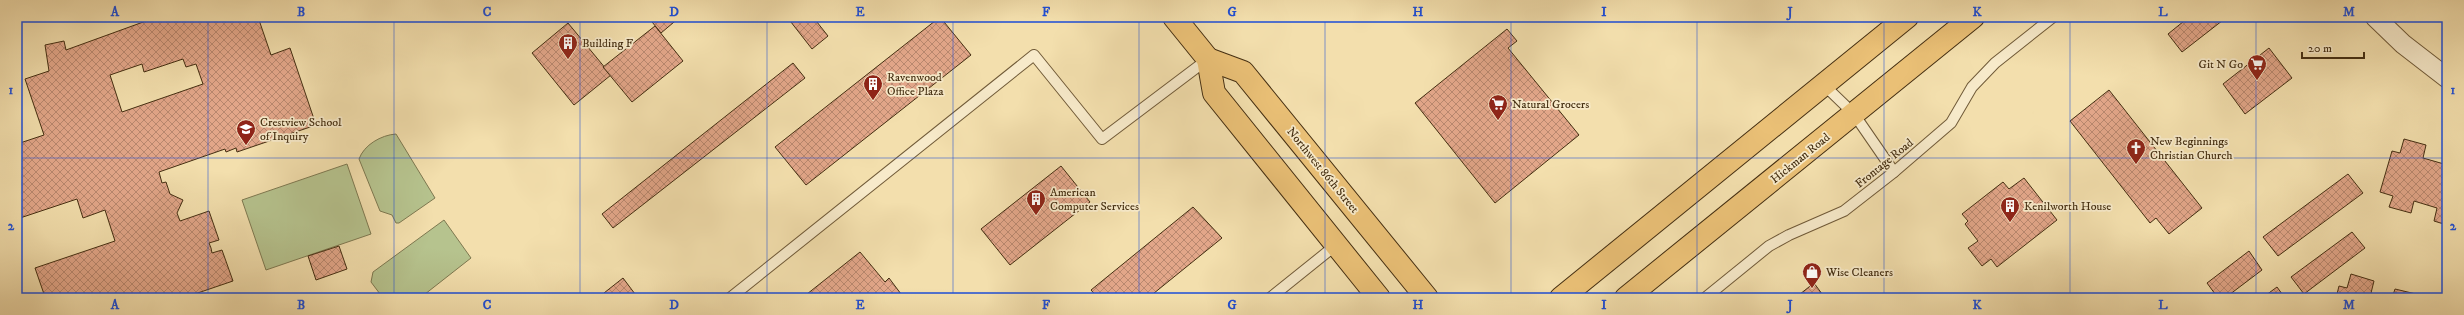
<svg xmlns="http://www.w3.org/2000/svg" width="2464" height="315" font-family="'IM FELL DW Pica',serif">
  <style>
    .park { fill: #b6c38e; stroke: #7d7850 }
    .building { fill: url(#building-cross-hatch); stroke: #442e11; fill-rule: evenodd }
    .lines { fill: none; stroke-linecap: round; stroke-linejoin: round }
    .lane-casing { stroke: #705a38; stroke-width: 12 }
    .street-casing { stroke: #705a38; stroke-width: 21 }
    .primary-casing { stroke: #442e11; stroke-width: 24 }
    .lane { stroke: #f7eaca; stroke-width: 10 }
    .street { stroke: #f7eaca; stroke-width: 19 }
    .primary { stroke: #eac076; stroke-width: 22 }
    .grid { fill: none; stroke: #1d4ed8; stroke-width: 1; stroke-opacity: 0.55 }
    .labels { text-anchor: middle; stroke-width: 3.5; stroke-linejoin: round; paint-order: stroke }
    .poi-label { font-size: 12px; fill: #442e11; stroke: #f7eaca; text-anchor: start }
    .street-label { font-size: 12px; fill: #442e11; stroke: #f7eaca }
    .neatline { fill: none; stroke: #1d4ed8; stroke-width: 1.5 }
    .grid-label { font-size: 13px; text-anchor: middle; font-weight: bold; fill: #1d4ed8 }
  </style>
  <defs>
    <pattern id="building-cross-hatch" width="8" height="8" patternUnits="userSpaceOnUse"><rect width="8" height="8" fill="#e2a689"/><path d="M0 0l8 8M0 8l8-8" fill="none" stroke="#b9886f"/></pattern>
  </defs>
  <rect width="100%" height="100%" fill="#f3dfad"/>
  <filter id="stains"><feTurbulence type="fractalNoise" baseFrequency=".005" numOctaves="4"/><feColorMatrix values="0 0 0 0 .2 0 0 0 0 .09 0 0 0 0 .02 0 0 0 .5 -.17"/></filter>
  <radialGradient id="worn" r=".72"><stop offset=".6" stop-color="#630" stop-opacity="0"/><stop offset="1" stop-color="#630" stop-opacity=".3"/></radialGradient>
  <g class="park">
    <path d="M396,134L435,198L399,223H396L392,215L380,211L359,159C364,145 381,135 396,134Z"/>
    <path d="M347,164L371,234L266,270L242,200Z"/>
    <path d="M444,220L471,258L420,298H383L371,282L373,272Z"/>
  </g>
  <g class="building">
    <path d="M157,17H188L190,21L203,17H258L271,55L290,48L316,125L237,152L236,148L226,152L225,149L159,172L162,183L166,182L170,194L183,200L177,213L180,221L209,211L219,240L209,243L211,248L212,253L222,250L233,281L183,298H42L45,297L35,268L115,241L105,210L83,218L77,199L17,219V144L44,135L25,79L49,71L45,45L64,41L66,50ZM183,59L186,67L196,64L203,84L122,112L110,75L142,64L144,72Z"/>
    <path d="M648,17H680L661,33Z"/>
    <path d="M787,17H813L828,36L812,49Z"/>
    <path d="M940,17L971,55L806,185L775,147Z"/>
    <path d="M2189,17H2227L2182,52L2168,34Z"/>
    <path d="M568,23L611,75L574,105L532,53Z"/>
    <path d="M655,26L683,61L632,102L603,67Z"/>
    <path d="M1507,29L1517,41L1508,48L1579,135L1495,203L1415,103Z"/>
    <path d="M2269,48L2292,78L2245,114L2223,84Z"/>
    <path d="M793,63L805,78L613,228L602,214Z"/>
    <path d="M2109,90L2202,208L2169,234L2156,218L2150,223L2070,121Z"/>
    <path d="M2404,139L2426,145L2423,158L2444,164L2447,154V225L2434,221L2437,208L2414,201L2411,213L2389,207L2393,196L2380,192L2392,151L2400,153Z"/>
    <path d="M1061,166L1090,202L1010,265L981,229Z"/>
    <path d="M2348,174L2363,193L2278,256L2263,237Z"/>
    <path d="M2024,178L2057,220L1997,267L1991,259L1982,266L1968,248L1978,241L1965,224L1968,221L1962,214L2003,182L2009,189Z"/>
    <path d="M1193,207L1222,238L1148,298H1098L1091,290Z"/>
    <path d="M2352,232L2365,248L2304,294L2291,277Z"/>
    <path d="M339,246L347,269L316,280L308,256Z"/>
    <path d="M2249,251L2262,270L2225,298H2218L2207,283Z"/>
    <path d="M860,252L885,282L889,278L904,298H802Z"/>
    <path d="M2351,274L2374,281L2371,293L2388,298H2336L2339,286L2347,288Z"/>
    <path d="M623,278L638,298H608L604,293Z"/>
    <path d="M1814,283L1825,298H1795Z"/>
    <path d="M2277,287L2285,298H2262Z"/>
    <path d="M2395,289L2416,294L2415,298H2392Z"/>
  </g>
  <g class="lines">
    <defs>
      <g id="lane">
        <path d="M1824,85L1854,114L1894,172"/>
        <path d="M730,298L1034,55L1102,139L1208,59"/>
        <path d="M1270,298L1336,245"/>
        <path d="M1705,298L1769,246L1789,235L1844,211L1894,172L1951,123L1972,87L1995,63L2053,17"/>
      </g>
      <path id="street" d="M2375,17L2403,44L2447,78"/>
      <g id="primary">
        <path d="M1174,17L1208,59L1214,93L1379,298"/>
        <path d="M1208,59L1243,72L1427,298"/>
        <path d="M1561,298L1907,17"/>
        <path d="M1626,298L1973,17"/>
      </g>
    </defs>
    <use href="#lane" class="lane-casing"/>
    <use href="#street" class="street-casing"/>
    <use href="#primary" class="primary-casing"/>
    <use href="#lane" class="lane"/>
    <use href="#street" class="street"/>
    <use href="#primary" class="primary"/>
  </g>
  <path class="grid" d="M208,17V298M394,17V298M580,17V298M767,17V298M953,17V298M1139,17V298M1325,17V298M1511,17V298M1697,17V298M1884,17V298M2070,17V298M2256,17V298M17,158H2447"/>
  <defs>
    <symbol id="building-pin" viewBox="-11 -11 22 30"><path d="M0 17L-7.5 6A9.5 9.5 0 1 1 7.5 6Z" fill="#8f2418" stroke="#f7eaca"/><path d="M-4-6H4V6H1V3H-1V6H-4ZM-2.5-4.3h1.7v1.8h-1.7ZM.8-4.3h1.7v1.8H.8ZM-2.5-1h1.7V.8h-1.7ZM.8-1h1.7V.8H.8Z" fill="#fff"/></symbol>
    <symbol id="supermarket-pin" viewBox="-11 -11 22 30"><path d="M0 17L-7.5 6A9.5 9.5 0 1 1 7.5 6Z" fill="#8f2418" stroke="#f7eaca"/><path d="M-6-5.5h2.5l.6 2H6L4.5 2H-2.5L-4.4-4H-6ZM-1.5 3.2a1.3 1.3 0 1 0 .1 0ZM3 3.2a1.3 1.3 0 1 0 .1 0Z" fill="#fff"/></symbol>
    <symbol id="school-pin" viewBox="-11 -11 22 30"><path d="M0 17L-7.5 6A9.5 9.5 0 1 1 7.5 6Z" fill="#8f2418" stroke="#f7eaca"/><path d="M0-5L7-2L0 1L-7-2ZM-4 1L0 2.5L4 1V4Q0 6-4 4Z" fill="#fff"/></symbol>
    <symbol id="church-pin" viewBox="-11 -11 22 30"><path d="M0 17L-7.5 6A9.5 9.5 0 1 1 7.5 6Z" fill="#8f2418" stroke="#f7eaca"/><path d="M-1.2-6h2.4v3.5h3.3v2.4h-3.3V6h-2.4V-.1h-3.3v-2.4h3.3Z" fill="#fff"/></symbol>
    <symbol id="shop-pin" viewBox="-11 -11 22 30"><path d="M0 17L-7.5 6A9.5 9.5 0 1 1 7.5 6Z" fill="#8f2418" stroke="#f7eaca"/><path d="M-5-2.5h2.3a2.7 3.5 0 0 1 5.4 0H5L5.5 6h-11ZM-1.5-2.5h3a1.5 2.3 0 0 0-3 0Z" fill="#fff"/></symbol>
  </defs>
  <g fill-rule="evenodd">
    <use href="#building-pin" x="557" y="32" width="22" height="30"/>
    <use href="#supermarket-pin" x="2246" y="53" width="22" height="30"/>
    <use href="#building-pin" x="862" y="73" width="22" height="30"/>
    <use href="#supermarket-pin" x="1487" y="93" width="22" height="30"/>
    <use href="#school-pin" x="235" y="118" width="22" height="30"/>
    <use href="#church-pin" x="2125" y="137" width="22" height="30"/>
    <use href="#building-pin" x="1025" y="188" width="22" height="30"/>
    <use href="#building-pin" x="1999" y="195" width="22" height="30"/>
    <use href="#shop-pin" x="1801" y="261" width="22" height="30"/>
  </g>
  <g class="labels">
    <g class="poi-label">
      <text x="582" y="47">Building F</text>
      <text x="2243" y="68" text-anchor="end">Git N Go</text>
      <text x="887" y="81">Ravenwood<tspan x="887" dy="14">Office Plaza</tspan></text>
      <text x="1512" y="108">Natural Grocers</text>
      <text x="260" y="126">Crestview School<tspan x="260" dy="14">of Inquiry</tspan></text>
      <text x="2150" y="145">New Beginnings<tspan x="2150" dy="14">Christian Church</tspan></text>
      <text x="1050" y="196">American<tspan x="1050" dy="14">Computer Services</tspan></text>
      <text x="2024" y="210">Kenilworth House</text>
      <text x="1826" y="276">Wise Cleaners</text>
    </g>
    <g class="street-label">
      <text transform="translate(1800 158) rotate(-39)" y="4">Hickman Road</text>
      <text transform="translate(1884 163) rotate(-39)" y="4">Frontage Road</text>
      <text transform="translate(1323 170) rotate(51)" y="4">Northwest 86th Street</text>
    </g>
  </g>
  <rect width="2464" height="315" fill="none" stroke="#f3dfad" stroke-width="44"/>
  <path d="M2302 52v6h62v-6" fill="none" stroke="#442e11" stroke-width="2"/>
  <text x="2308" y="52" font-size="12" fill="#442e11" stroke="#f7eaca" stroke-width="3" paint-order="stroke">20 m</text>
  <rect x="22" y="22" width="2420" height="271" class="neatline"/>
  <g class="grid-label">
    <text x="115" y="16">A</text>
    <text x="301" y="16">B</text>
    <text x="487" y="16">C</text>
    <text x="674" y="16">D</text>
    <text x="860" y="16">E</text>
    <text x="1046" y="16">F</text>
    <text x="1232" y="16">G</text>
    <text x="1418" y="16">H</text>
    <text x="1604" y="16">I</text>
    <text x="1790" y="16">J</text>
    <text x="1977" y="16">K</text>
    <text x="2163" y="16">L</text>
    <text x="2349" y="16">M</text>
    <text x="11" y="94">1</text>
    <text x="2453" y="94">1</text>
    <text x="11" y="230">2</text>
    <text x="2453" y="230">2</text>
    <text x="115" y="309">A</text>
    <text x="301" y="309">B</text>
    <text x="487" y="309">C</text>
    <text x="674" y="309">D</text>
    <text x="860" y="309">E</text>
    <text x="1046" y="309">F</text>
    <text x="1232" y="309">G</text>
    <text x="1418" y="309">H</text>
    <text x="1604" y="309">I</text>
    <text x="1790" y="309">J</text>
    <text x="1977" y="309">K</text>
    <text x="2163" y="309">L</text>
    <text x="2349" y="309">M</text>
  </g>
  <rect width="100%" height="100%" filter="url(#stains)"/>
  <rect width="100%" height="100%" fill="url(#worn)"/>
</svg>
